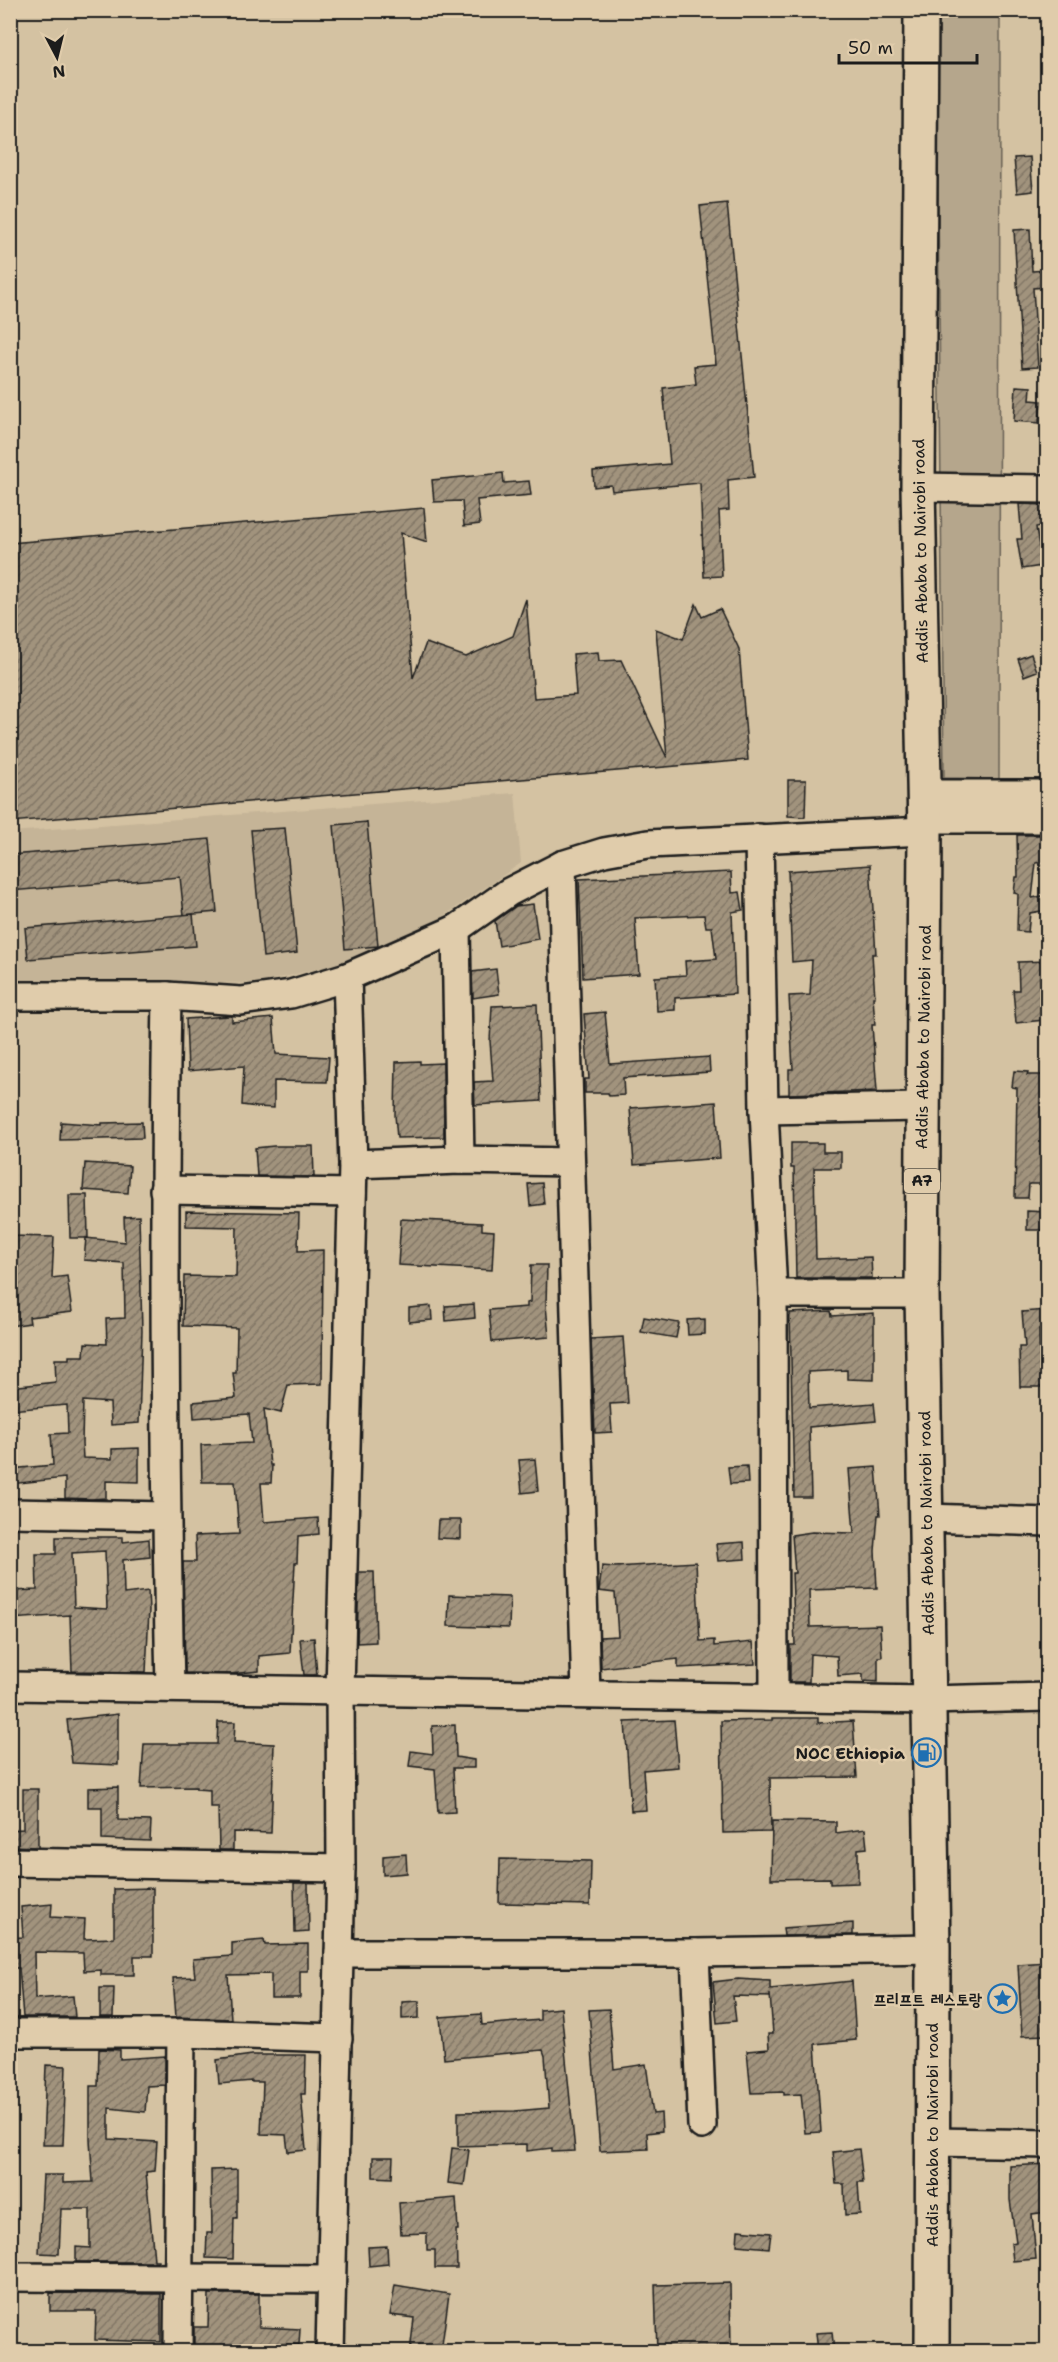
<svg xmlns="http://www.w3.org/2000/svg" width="1058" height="2362" font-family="'Shantell Sans','Poor Story',sans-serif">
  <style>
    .built { fill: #c5b497 }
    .park { fill: #b5a68c; stroke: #686154; stroke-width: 1.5 }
    .building { fill: url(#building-hatch); stroke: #1c1c1c; stroke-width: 1.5; fill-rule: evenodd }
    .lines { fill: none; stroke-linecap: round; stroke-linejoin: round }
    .minor-casing { stroke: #1c1c1c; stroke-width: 32 }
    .highway-casing { stroke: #1c1c1c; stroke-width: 38 }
    .minor { stroke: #e0ccab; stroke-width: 27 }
    .highway { stroke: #e0ccab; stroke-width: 33 }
    .labels { text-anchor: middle; stroke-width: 5; stroke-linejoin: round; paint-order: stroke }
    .shield { fill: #e0ccab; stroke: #575147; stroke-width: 1.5 }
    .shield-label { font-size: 15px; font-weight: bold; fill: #1c1c1c }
    .street-label { font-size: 16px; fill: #1c1c1c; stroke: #e0ccab }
    .poi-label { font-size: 16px; font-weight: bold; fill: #1c1c1c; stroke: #e0ccab; text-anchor: end }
  </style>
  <defs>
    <pattern id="building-hatch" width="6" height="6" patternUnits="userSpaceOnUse" patternTransform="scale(1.5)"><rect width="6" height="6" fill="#a1937d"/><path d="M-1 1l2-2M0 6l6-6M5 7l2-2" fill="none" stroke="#827766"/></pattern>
  </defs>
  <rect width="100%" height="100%" fill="#d4c2a2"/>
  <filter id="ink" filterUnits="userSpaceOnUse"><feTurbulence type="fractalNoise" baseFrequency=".0167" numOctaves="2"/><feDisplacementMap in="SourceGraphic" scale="12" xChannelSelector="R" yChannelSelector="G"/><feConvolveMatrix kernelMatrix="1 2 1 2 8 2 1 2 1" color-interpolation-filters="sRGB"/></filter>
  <g filter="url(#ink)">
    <path class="built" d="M515,793L521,863L435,922L349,961L260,983L11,982V832Z"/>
    <path class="park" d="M936,11H1000L999,779L944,778Z"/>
    <g class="building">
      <path d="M1030,157L1033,191L1017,193L1014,158Z"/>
      <path d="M727,203L754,477L728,480L729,510L719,511L722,576L704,577L700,483L612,491L611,485L594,487L593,471L670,464L663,388L696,384L694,366L716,364L700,206Z"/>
      <path d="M1030,229L1032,271L1047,270V287L1033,288L1038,367L1022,368L1014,230Z"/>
      <path d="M1016,386L1031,387L1030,400L1041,401L1039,423L1014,421Z"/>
      <path d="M503,473L504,483L529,481L531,495L477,500L480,524L464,526L462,501L434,502L432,480Z"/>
      <path d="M1019,504L1047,505V524L1040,523L1041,526L1036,527L1042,566L1022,569L1017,539H1022Z"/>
      <path d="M424,508L427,542L401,533L413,678L426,643L466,657L513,636L526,599L534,698L576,695L573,654L598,652L599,661L621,660L667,758L656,629L683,639L696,604L702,617L720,609L739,649L748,760L10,822V543Z"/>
      <path d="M1031,654L1037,671L1024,676L1018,659Z"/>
      <path d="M788,780H806L805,817L788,816Z"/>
      <path d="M367,822L378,946L345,949L334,825Z"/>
      <path d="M285,828L297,953L263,957L251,830Z"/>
      <path d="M1017,835H1047V862L1036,863L1032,898L1047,895V910L1030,913L1028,932L1017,931L1018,894L1014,893L1016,877H1018Z"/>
      <path d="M210,839L217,912L184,915L180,877L10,891V855Z"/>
      <path d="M870,865L876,954H872L875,997H873L875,1025H872L877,1091L789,1094V1069H793L789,996L810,995L812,960L792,962L788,871Z"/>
      <path d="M731,872L732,893L740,892L743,910L732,912L735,994L675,998V1010L657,1011L655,977L686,975L685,961L716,959L712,927H706L704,915L635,918L639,974L583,978L579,879Z"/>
      <path d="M533,904L538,939L499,946L495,921L516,906Z"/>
      <path d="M193,914L196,946L28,959L25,928Z"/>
      <path d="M1047,961V977L1040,978L1044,1020L1016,1023L1013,990H1019L1018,962Z"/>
      <path d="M496,969L499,994L473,998L472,972Z"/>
      <path d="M537,1004L541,1101L475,1105L474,1082L493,1081L490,1041L492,1006Z"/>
      <path d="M605,1012L610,1064L709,1057L710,1072L623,1078L624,1095L609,1096L608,1093H585V1079H589L584,1014Z"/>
      <path d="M228,1016H232V1022L273,1018L276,1054L329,1057L327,1082L274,1081V1108L257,1107L242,1105L244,1066L188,1071L186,1019Z"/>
      <path d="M420,1061V1064L443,1063L444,1137L397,1138L395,1115L396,1062Z"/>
      <path d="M1014,1071L1028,1072L1027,1075H1047V1184H1029L1028,1198H1015L1017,1088L1012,1087Z"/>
      <path d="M716,1102L720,1158L634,1165L630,1108Z"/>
      <path d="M61,1122L102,1125V1123L142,1122L143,1138L60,1140Z"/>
      <path d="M791,1143H823V1152H841V1168H814L816,1259L871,1257L872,1278H796L794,1168H791Z"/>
      <path d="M274,1146H313L314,1177L257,1176L255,1148Z"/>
      <path d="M85,1163L130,1166L128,1193L83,1190Z"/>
      <path d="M542,1183L544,1204L530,1206L528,1184Z"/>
      <path d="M69,1195H87L88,1238H70Z"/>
      <path d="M186,1211L299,1213L298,1251L323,1250L322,1384L288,1385L281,1413L264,1409L270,1465H272L271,1483H261L264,1522L318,1518L319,1534L298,1536L297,1563H295L290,1653L259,1656V1671L230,1674L185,1673L183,1562H196L195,1536L239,1534L235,1482H202L201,1445L252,1443L249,1414L194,1418L193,1402L236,1398L233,1373H236L237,1328L183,1326L184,1276L236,1277L237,1227L186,1226Z"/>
      <path d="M1027,1211L1047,1212V1230H1027Z"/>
      <path d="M139,1216L142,1331L139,1423L111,1425L110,1403L83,1401L82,1443L83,1458L112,1459V1449L139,1448V1482L106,1481V1498L91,1499L65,1498V1478L10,1484V1469L53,1465L51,1434L68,1433L67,1405L10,1410V1387L56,1382L55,1359H69V1356H84L85,1343L107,1344L106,1319L125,1318L124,1263L84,1260L86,1238L125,1242L124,1217Z"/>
      <path d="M401,1219L482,1223V1230L494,1231L492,1270L398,1265Z"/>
      <path d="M10,1236L54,1237L52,1278L67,1276L72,1312L29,1317L30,1323L10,1326Z"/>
      <path d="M531,1265H547L546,1305L549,1337L492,1342L489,1310L527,1307V1303L530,1302Z"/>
      <path d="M474,1304L475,1318L446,1321L445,1306Z"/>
      <path d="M431,1306L432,1320L409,1322V1308Z"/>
      <path d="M1047,1310V1328L1039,1329L1040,1368H1047V1387H1020L1019,1347H1025L1022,1312Z"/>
      <path d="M831,1311L832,1316L874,1313V1380L847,1379V1370L808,1372L809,1408L874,1403L876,1421L809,1427L811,1497H794L790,1313Z"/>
      <path d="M644,1317L679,1323L676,1338L641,1332Z"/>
      <path d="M705,1319V1334L688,1335L687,1320Z"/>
      <path d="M623,1337L628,1403L610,1404L612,1432L595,1433L591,1339Z"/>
      <path d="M535,1459L538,1491L522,1493L519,1460Z"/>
      <path d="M747,1466L748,1483L730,1484L728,1467Z"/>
      <path d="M876,1467L880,1515H878L875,1551L877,1588L809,1590L810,1627L880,1625L882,1657H878V1682L863,1681V1674L838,1676L837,1656L810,1654L809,1682H790V1645H795L792,1573H795L792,1535L812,1532L854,1533L849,1469Z"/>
      <path d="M438,1520H461V1539L437,1538Z"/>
      <path d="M56,1537H123V1542L149,1539L150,1557L123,1560L124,1594L148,1591L149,1610L146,1672L72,1671L70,1615L10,1619V1591L37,1590L36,1554H56ZM105,1551L107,1609L74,1607L72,1553Z"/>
      <path d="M744,1542L745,1559L718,1561L716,1544Z"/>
      <path d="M696,1562L700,1641L714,1640V1646L753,1642L755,1664L678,1668V1659L601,1668L600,1637L618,1636L615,1593L599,1591L602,1566L615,1567Z"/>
      <path d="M359,1572H374L376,1642L357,1643Z"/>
      <path d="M449,1595L510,1597L509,1628L448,1626Z"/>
      <path d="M314,1638L317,1675H304L300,1639Z"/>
      <path d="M118,1714V1765L72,1763L67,1720Z"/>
      <path d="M772,1718H818V1723L853,1721L857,1777L770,1778L771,1832L723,1833L721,1721L772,1720Z"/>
      <path d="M674,1720L678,1767L643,1770L646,1810L631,1811L625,1722Z"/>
      <path d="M218,1722H235L234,1742L274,1744L271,1833L233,1832V1850H219L218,1807H210V1790L196,1789V1787L141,1788L144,1744H217Z"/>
      <path d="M455,1725L456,1757L474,1760V1768H453L455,1812L438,1813L435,1769L409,1766L411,1751L433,1754L432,1726Z"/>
      <path d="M118,1787V1820L151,1821L150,1841L102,1839V1807H88V1788Z"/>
      <path d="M23,1789H38V1847L10,1846V1830L23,1829Z"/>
      <path d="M772,1821L836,1822V1833L865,1829L867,1848L858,1849V1883L830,1884V1878L771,1879Z"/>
      <path d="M406,1854L407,1873L383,1875V1856Z"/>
      <path d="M500,1859L591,1861L590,1905L499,1903Z"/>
      <path d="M294,1883H308L309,1932L295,1933Z"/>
      <path d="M153,1888V1956H134V1975H101V1970L84,1971L83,1953L34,1952L35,1999L73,1996L75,2017H23L19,1968H10V1938L23,1937L21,1907L52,1904L51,1917L85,1919L84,1939L114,1938V1889Z"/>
      <path d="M853,1923V1935L784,1936L783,1928Z"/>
      <path d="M264,1940L265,1945L308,1944V1971H300V1998H271V1974L228,1975L231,2019L176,2017L173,1978L195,1977L193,1959L232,1956V1943Z"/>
      <path d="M1047,1962V2035L1022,2036L1018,1964Z"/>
      <path d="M738,1979L770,1981V1989L852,1981L856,2040L815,2044L821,2132L805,2133L801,2094L784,2095V2092L751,2093L747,2051L769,2049L768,2034H773L770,1994V1997L733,1996L736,2021L717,2023L713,1982Z"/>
      <path d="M100,1988H114L113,2017H100Z"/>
      <path d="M419,2001V2018L402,2019V2002Z"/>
      <path d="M561,2008L575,2151L552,2152V2148L527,2151V2144L458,2146V2112L515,2111L549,2108L545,2056L543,2050L444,2059L440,2017L481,2014L482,2025L540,2020V2010Z"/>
      <path d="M609,2009L614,2069L646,2064L653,2114L661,2113L662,2131L647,2133L648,2149L600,2151L589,2010Z"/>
      <path d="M99,2049L120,2050V2059L165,2056V2085L147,2086L145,2112L109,2108V2139L157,2142L155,2171L146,2172L154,2260H158V2262H76V2247L90,2248V2209H61L59,2254L39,2253L43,2175H63V2183L93,2182L90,2140V2086H98Z"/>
      <path d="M252,2055H306L305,2094H301L306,2150L288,2152L286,2135L261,2134L263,2082H252V2081L219,2084L217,2060Z"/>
      <path d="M46,2065L66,2066L63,2145H43Z"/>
      <path d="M452,2148L469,2150L464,2185L448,2183Z"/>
      <path d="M859,2149L863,2182H858L860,2214L845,2215L844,2184H836L833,2152Z"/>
      <path d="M373,2157H393L392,2178L373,2177Z"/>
      <path d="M1047,2164V2212L1032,2214L1036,2259L1013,2261L1011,2243L1016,2242L1010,2200V2166Z"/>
      <path d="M237,2169V2218H234L233,2259L206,2258L207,2233H212L211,2170Z"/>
      <path d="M456,2198L458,2230H456L457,2268H435V2250H427V2233L401,2234L399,2203Z"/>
      <path d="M738,2230L771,2233L769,2248L737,2245Z"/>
      <path d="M387,2246L388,2264L369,2266L368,2247Z"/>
      <path d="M730,2283L731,2352H657L655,2285Z"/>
      <path d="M395,2285L449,2294L441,2352H410L414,2318L390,2315Z"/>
      <path d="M50,2293L161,2294V2342L95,2340L96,2311H50Z"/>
      <path d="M209,2294H259V2327L300,2329L299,2345L271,2344L270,2352H194V2327H208Z"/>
      <path d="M832,2332L834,2352H818L816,2333Z"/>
    </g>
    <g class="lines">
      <defs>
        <g id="minor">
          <path d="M918,487L1048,489"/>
          <path d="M924,794H1048"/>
          <path d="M925,819H1048"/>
          <path d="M759,838L764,1110L773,1294L774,1697"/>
          <path d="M562,865L586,1694"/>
          <path d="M456,929L460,1160"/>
          <path d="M10,996H167L241,1001L291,994L347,977L456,929L509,892L562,865L604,852L648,844L925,831"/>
          <path d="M167,996C163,1227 165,1457 170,1688"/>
          <path d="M764,1110L922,1107"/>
          <path d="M353,1164L460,1160L570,1162"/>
          <path d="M164,1190L352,1193"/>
          <path d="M773,1294H922"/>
          <path d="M10,1513L166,1516"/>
          <path d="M927,1518L1048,1522"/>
          <path d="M10,1686L928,1700L1048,1697"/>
          <path d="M10,1862L341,1868"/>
          <path d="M339,1953H695L933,1949"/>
          <path d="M695,1953L702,2125"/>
          <path d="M10,2033H181L338,2038"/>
          <path d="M932,2142L1048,2144"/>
          <path d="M10,2277L331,2279"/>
          <path d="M178,2352L181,2033"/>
          <path d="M330,2352L341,1868L340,1691L353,1164L347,977"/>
        </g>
        <path id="highway" d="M921,10L918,487L925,831L922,1294L933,1949L932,2352"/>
      </defs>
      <use href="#minor" class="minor-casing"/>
      <use href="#highway" class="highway-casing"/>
      <use href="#minor" class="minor"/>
      <use href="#highway" class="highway"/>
    </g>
  </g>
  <defs>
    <symbol id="fuel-ring" viewBox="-11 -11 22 22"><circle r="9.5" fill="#e0ccab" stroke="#1f6fb2" stroke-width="1.5"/><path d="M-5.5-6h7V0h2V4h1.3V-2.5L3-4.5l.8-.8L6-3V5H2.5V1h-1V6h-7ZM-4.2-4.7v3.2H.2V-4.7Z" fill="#1f6fb2"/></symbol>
    <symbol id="sight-ring" viewBox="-11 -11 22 22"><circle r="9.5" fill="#e0ccab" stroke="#1f6fb2" stroke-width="1.5"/><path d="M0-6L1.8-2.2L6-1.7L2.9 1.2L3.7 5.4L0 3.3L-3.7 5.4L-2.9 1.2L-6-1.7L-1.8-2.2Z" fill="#1f6fb2"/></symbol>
  </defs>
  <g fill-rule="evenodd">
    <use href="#fuel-ring" x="910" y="1736" width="33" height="33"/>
    <use href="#sight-ring" x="986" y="1982" width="33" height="33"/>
  </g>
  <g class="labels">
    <rect class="shield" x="904" y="1169" width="36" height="24" rx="4.5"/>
    <g class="shield-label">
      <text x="922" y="1186">A7</text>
    </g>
    <g class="street-label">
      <text transform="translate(920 551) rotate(-91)" y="6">Addis Ababa to Nairobi road</text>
      <text transform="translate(923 1037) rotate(-89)" y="6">Addis Ababa to Nairobi road</text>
      <text transform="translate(926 1523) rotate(-91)" y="6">Addis Ababa to Nairobi road</text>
      <text transform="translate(932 2135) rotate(-90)" y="6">Addis Ababa to Nairobi road</text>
    </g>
    <g class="poi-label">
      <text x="905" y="1759">NOC Ethiopia</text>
      <text x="982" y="2005">프리프트 레스토랑</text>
    </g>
  </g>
  <rect width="1058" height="2362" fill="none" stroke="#e0ccab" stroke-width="36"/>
  <rect x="18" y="18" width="1022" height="2326" fill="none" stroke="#1c1c1c" stroke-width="2" filter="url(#ink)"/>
  <g transform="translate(57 57) rotate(173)" stroke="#e0ccab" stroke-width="4.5" paint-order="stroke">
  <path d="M0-4.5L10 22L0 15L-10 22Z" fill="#1c1c1c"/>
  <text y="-9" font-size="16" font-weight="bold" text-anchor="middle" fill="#1c1c1c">N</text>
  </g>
  <path d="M839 54v9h138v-9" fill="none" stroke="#1c1c1c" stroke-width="3"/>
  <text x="848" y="54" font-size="18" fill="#1c1c1c" stroke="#e0ccab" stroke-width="4.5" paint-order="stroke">50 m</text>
</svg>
